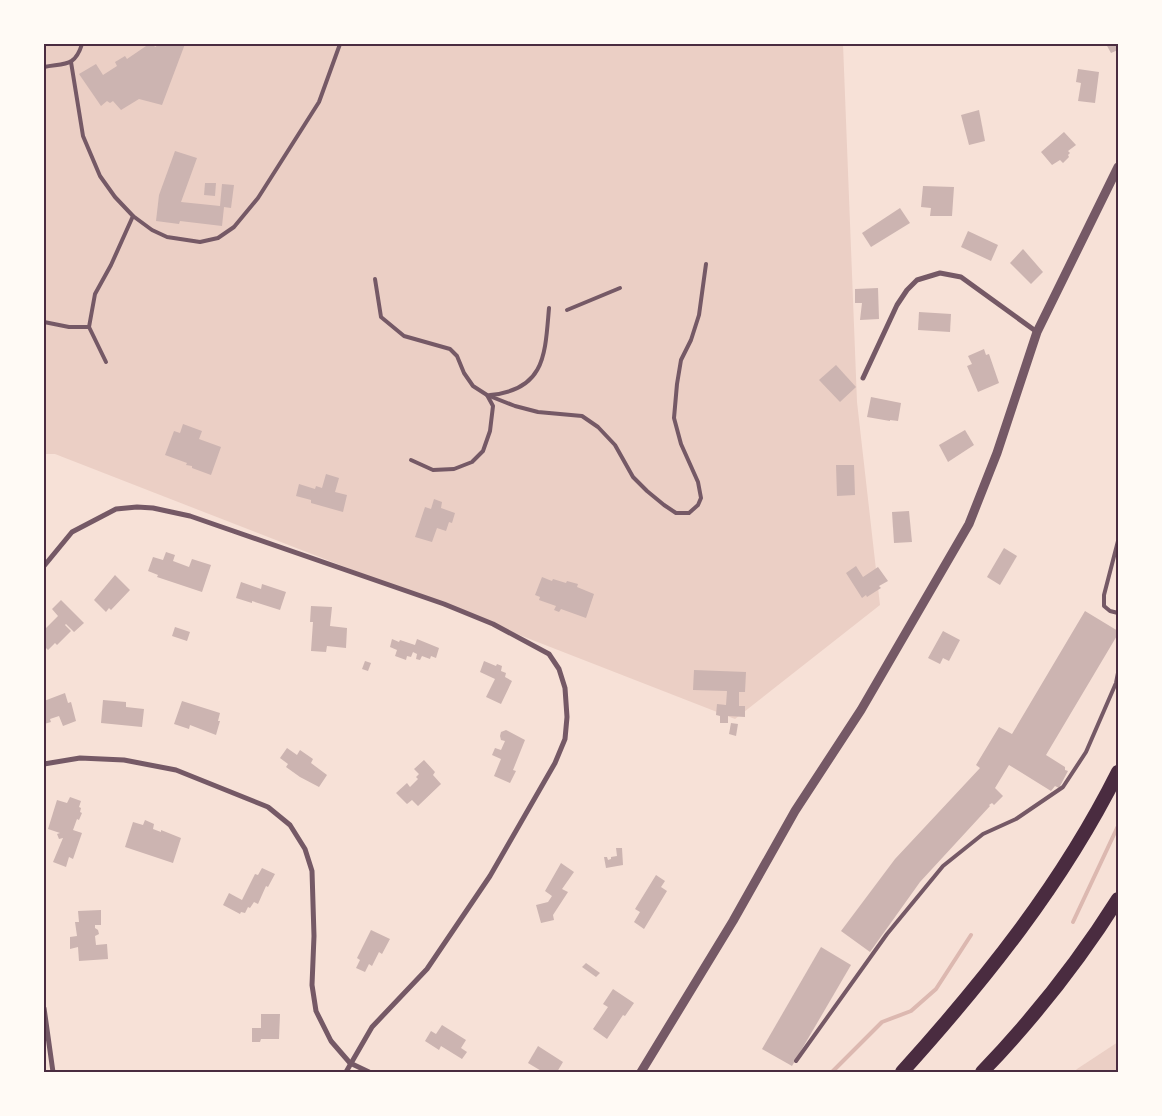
<svg xmlns="http://www.w3.org/2000/svg" width="1162" height="1116" font-family="'IBM Plex Sans',sans-serif">
  <style>
    .green { fill: #ebcfc5 }
    .lines { fill: none; stroke-linecap: round; stroke-linejoin: round }
    .stream { stroke: #dcb8b0; stroke-width: 4 }
    .building { fill: #ccb4b1 }
    .service { stroke: #755966; stroke-width: 4 }
    .minor { stroke: #755966; stroke-width: 5 }
    .tertiary { stroke: #755966; stroke-width: 9 }
    .motorway { stroke: #4a2c40; stroke-width: 14 }
    .neatline { fill: none; stroke: #4a2c40; stroke-width: 2 }
  </style>
  <rect width="100%" height="100%" fill="#f7e1d7"/>
  <g class="green">
    <path d="M44,44H843L857,402L880,605L735,719L55,454H44Z"/>
    <path d="M1118,1042V1072H1074L1077,1069Z"/>
  </g>
  <g class="lines">
    <g class="stream">
      <path d="M1073,922L1118,826"/>
      <path d="M832,1072L882,1022L911,1011L936,989L971,935"/>
    </g>
  </g>
  <g class="building">
    <path d="M149,44L156,47L157,44H185L162,105L139,99L121,110L113,101L110,103L107,101L101,106L79,74L96,64L103,75L117,66L115,62L125,56L127,59Z"/>
    <path d="M1106,44H1118V50L1111,53Z"/>
    <path d="M1078,69L1099,72L1095,103L1078,101L1081,83L1076,82Z"/>
    <path d="M979,110L985,141L969,145L961,115Z"/>
    <path d="M1064,132L1076,145L1068,151L1070,153L1068,155L1069,157L1063,163L1060,160L1052,165L1041,152Z"/>
    <path d="M175,151L197,158L181,202L220,206L222,184L234,185L231,208L224,207L222,226L180,221L179,224L156,221L159,195Z"/>
    <path d="M205,183H216L215,196L204,195Z"/>
    <path d="M923,186L954,187L952,216H930L931,208L921,207Z"/>
    <path d="M900,208L910,223L871,247L862,233Z"/>
    <path d="M968,231L998,245L991,261L961,247Z"/>
    <path d="M1023,249L1043,272L1031,284L1010,263Z"/>
    <path d="M878,288L879,319L860,320L862,303H855V289Z"/>
    <path d="M919,312L951,314L950,332L918,330Z"/>
    <path d="M984,349L986,355L989,354L999,383L978,392L967,366L972,364L968,356Z"/>
    <path d="M836,365L856,387L840,402L819,380Z"/>
    <path d="M871,397L901,403L898,421L890,420V421L867,417Z"/>
    <path d="M183,424L202,431L199,439L221,447L211,475L192,468V466L186,465L187,463L165,455L174,431L180,433Z"/>
    <path d="M965,430L974,445L948,462L939,445Z"/>
    <path d="M836,465H854L855,495L837,496Z"/>
    <path d="M326,474L339,478L335,492L347,495L343,512L311,503V500L296,496L299,484L315,489L316,486L322,488Z"/>
    <path d="M434,499L442,502L441,508L455,513L452,523L449,522L446,531L437,528L432,542L415,537L425,507L431,509Z"/>
    <path d="M909,511L912,542L894,543L892,512Z"/>
    <path d="M1004,548L1017,556L1000,585L987,577Z"/>
    <path d="M166,552L175,555L173,561L189,567L192,559L211,565L202,592L157,577L158,575L148,571L153,557L163,560Z"/>
    <path d="M856,566L863,577L878,567L888,581L879,586L881,588L867,597L866,595L862,598L846,573Z"/>
    <path d="M115,575L130,590L111,610L109,608L106,612L94,600Z"/>
    <path d="M542,577L552,581L553,579L566,583L567,581L578,584L577,587L594,594L586,618L561,609L559,612L554,610L556,606L539,600L540,597L535,595Z"/>
    <path d="M241,582L261,589L262,584L286,592L280,610L252,601V603L236,598Z"/>
    <path d="M61,600L84,623L74,632L66,624L65,625L71,631L57,645L55,643L48,650L44,646V630L58,616L52,609Z"/>
    <path d="M311,606L332,607L330,626L347,628L346,648L327,646L326,652L311,651L313,622H310Z"/>
    <path d="M1085,611L1118,631V634L1046,755L1065,767V770L1068,771L1059,788L1055,786L1051,791L1009,765L995,788L1003,796L994,805L992,803L989,805L990,806L920,882L870,952L841,931L895,859L980,768L976,765L999,727L1012,734Z"/>
    <path d="M175,627L190,632L187,641L172,636Z"/>
    <path d="M943,631L960,640L949,661L943,658L940,664L928,658Z"/>
    <path d="M392,639L399,642L400,640L415,645L417,639L439,648L436,658L431,656L430,659L422,656L420,660L416,659L417,654L413,652L411,657L407,656L406,660L395,656L397,650L390,647Z"/>
    <path d="M365,661L371,663L368,671L362,669Z"/>
    <path d="M484,661L496,666L497,664L502,666L501,671L506,673L505,677L512,681L501,704L486,697L495,679L480,672Z"/>
    <path d="M694,670L746,672L745,692H739V706H745V717L728,716V723H720V716L716,715L717,704L726,705L727,691L693,690Z"/>
    <path d="M65,693L68,703L71,702L76,721L63,726L59,716L50,719L51,722L44,724V701Z"/>
    <path d="M103,700L126,702V707L144,709L142,727L101,723Z"/>
    <path d="M182,701L220,713L218,721H220L216,735L190,725L189,729L174,724Z"/>
    <path d="M731,723L738,724L736,736L729,734Z"/>
    <path d="M506,730L525,740L513,770L516,771L510,783L494,776L501,759L492,755L495,748L501,750L505,741L501,740L500,736L501,732Z"/>
    <path d="M287,748L297,755L300,750L313,759L311,763L327,775L319,787L300,777L286,767L288,764L280,758Z"/>
    <path d="M424,760L435,772L433,775L441,784L418,806L412,800L407,804L396,793L407,783L410,787L418,779L416,777L419,774L414,769Z"/>
    <path d="M70,797L81,801L79,807L81,808L80,812L82,813L79,820L77,819L73,830L82,833L73,859L69,857L66,867L53,862L63,838L59,839L57,834L60,833L48,829L57,800L67,803Z"/>
    <path d="M145,820L154,824L153,829L161,832V830L181,838L173,863L125,847L133,822L143,825Z"/>
    <path d="M616,848H622L623,865L606,868L604,857H607L608,860L611,859V857L617,856Z"/>
    <path d="M561,863L574,872L562,889L568,892L553,915L554,920L541,923L536,905L548,902L552,896L545,891Z"/>
    <path d="M262,868L275,874L268,887L266,886L258,904L254,902L250,908L248,907L245,913L241,912L240,914L223,905L229,893L242,900L255,874L258,875Z"/>
    <path d="M656,875L665,881L661,887L667,891L644,929L634,922L640,912L635,909Z"/>
    <path d="M101,910V925H95V928L98,930L99,934L95,936L96,945L107,944L108,959L79,961L78,947L70,949V937L77,936L75,922H79L78,911Z"/>
    <path d="M371,930L390,939L382,954L379,952L372,966L369,964L365,972L356,968L360,960L357,958Z"/>
    <path d="M821,947L851,965L792,1066L762,1049Z"/>
    <path d="M586,963L600,973L596,977L582,967Z"/>
    <path d="M613,989L634,1003L625,1016L623,1015L607,1039L593,1029L608,1007L603,1004Z"/>
    <path d="M261,1014H280L279,1039H261L260,1042H252V1028H261Z"/>
    <path d="M442,1025L466,1040L461,1048L467,1052L462,1059L441,1046L439,1050L425,1041L431,1031L436,1034Z"/>
    <path d="M538,1046L563,1062L557,1072H543L528,1063Z"/>
  </g>
  <g class="lines">
    <g class="service">
      <path d="M71,62L83,136L100,176L115,197L133,216L152,230L167,237L200,242L218,238L234,227L258,198L319,102L340,44"/>
      <path d="M44,67C65,63 75,67 82,44"/>
      <path d="M375,279L381,317L404,336L450,349L457,356L464,373L473,386L487,395L493,406L490,431L483,451L472,462L454,469L433,470L411,460"/>
      <path d="M567,310L620,288"/>
      <path d="M44,322L69,327H89L95,294L111,265L133,216"/>
      <path d="M89,327L106,362"/>
      <path d="M487,395L515,406L538,412L582,416L598,427L615,445L633,477L647,491L664,505L676,513H689L698,505L701,498L698,482L681,444L674,418L677,384L681,360L691,340L699,315L706,264"/>
      <path d="M490,395C546,390 545,353 549,308"/>
      <path d="M1118,541L1104,595V606L1110,611L1118,613"/>
      <path d="M796,1061L887,934L943,866L983,834L1016,819L1063,787L1086,752L1116,683L1118,673"/>
    </g>
    <g class="minor">
      <path d="M863,378L897,305L907,290L917,280L940,273L961,277L1037,332"/>
      <path d="M44,566L72,532L116,509L137,507L153,508L190,516L444,604L493,624L549,654L559,669L565,688L567,717L565,739L555,763L490,876L427,969L372,1027L346,1072"/>
      <path d="M44,764L80,758L124,760L176,770L268,807L290,825L305,849L312,871L314,936L312,985L316,1011L331,1041L350,1063L369,1072"/>
      <path d="M44,1008L53,1072"/>
    </g>
    <path class="tertiary" d="M641,1072L733,921L795,811L861,710L969,524L997,453L1037,332L1118,167"/>
    <g class="motorway">
      <path d="M902,1072C985,980 1062,884 1118,772"/>
      <path d="M982,1072C1033,1019 1079,961 1118,899"/>
    </g>
  </g>
  <rect width="1162" height="1116" fill="none" stroke="#fffaf5" stroke-width="90"/>
  <rect x="45" y="45" width="1072" height="1026" class="neatline"/>
</svg>
